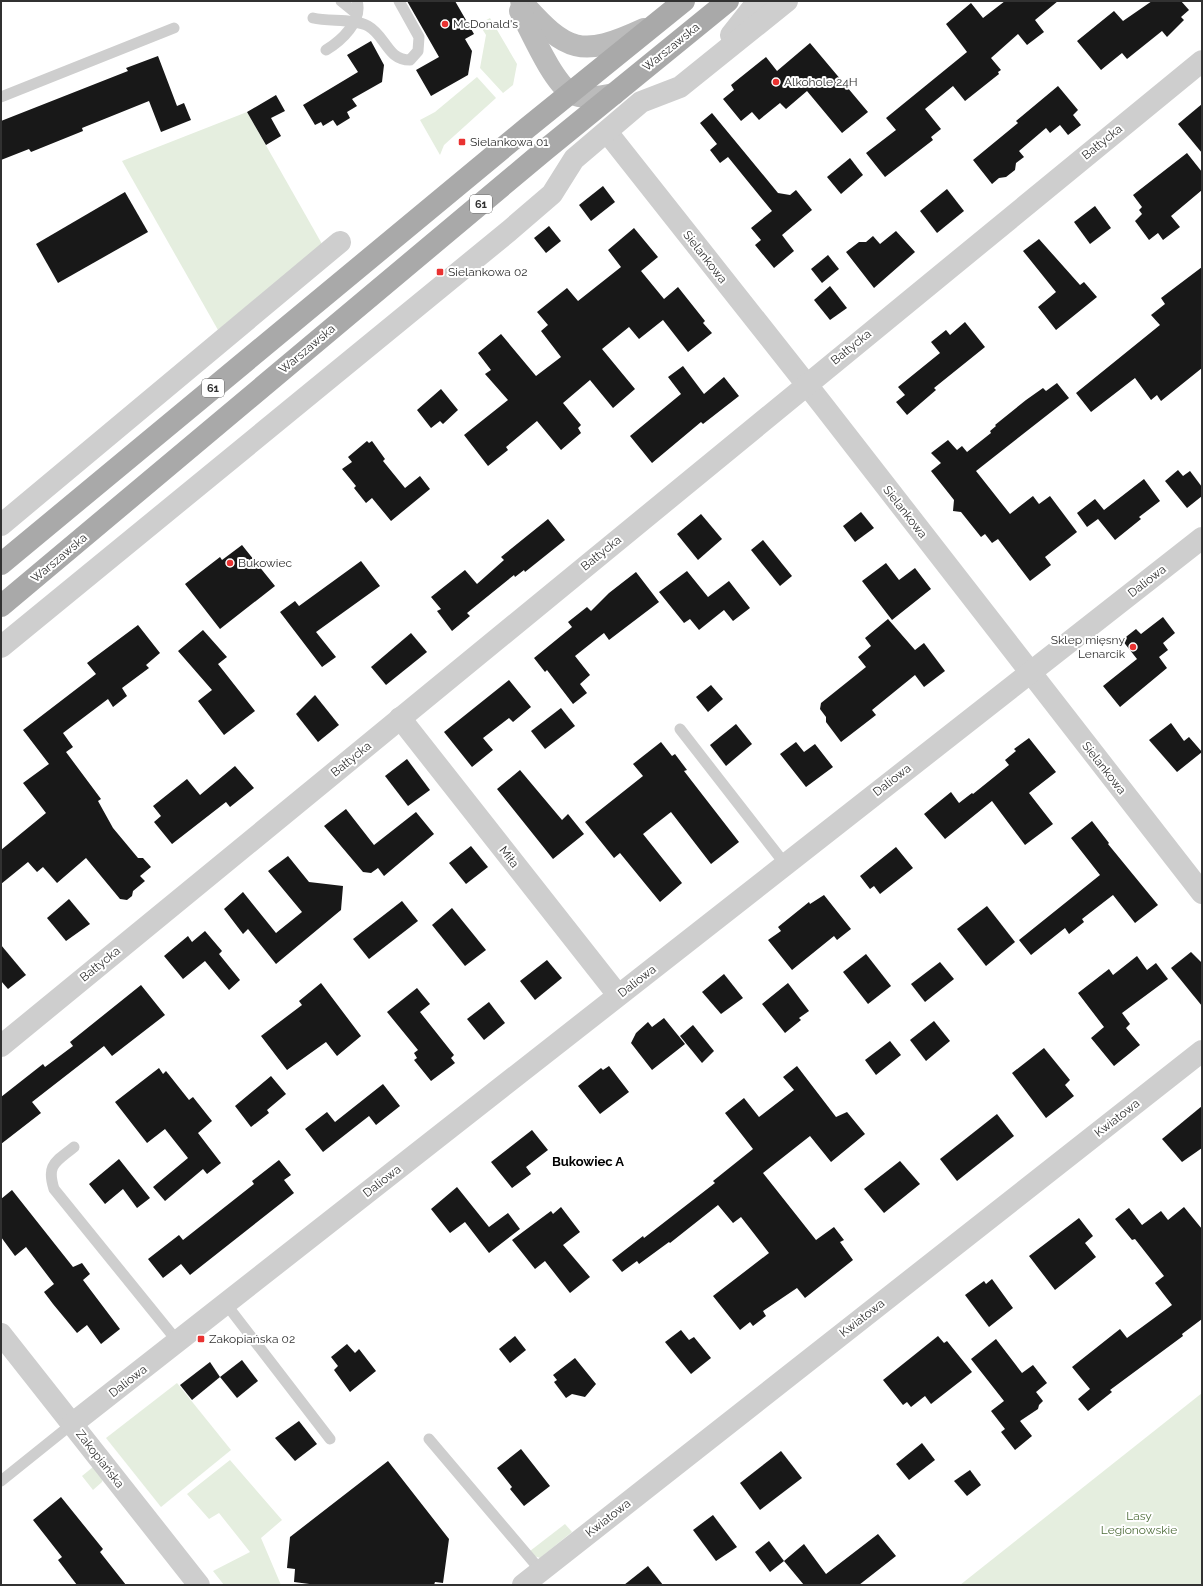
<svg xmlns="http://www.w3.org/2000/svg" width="1203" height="1586" font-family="Raleway,sans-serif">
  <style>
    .green { fill: #e5eedf }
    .building { fill: #181818 }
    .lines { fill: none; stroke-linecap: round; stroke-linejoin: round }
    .lane { stroke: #cecece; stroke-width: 11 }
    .street { stroke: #cecece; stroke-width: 22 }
    .secondary { stroke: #bbb; stroke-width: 22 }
    .primary { stroke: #a9a9a9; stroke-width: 22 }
    .poi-dot { fill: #e93231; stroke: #fff; stroke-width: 1.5 }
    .labels { text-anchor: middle; stroke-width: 4; stroke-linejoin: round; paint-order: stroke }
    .shield { fill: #fff; stroke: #6f6f6f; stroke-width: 1 }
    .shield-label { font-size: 11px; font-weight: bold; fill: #313131 }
    .poi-label { font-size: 12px; fill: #313131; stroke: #fff; text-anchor: start }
    .street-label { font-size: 12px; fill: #313131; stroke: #fff }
    .park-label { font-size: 12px; fill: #506e3c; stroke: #fff }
    .neighbourhood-label { font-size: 13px; font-weight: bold; fill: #000; stroke: #fff }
  </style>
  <rect width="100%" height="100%" fill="#fff"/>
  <g class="green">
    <path d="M490,18L517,64L513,85L503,93L480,68L486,35L479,24Z"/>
    <path d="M477,77L496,98L444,145L440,155L420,120L435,112Z"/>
    <path d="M247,112L322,244L218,330L122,161Z"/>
    <path d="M177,1383L231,1450L161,1507L106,1438Z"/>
    <path d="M1202,1393V1585H960Z"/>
    <path d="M230,1460L282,1520L261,1538L281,1585H224L213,1571L250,1552L219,1513L209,1519L187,1494Z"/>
    <path d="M93,1467L103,1479L102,1482L93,1490L82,1476Z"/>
    <path d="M565,1524L572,1532L540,1558L534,1556L530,1551Z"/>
  </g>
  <g class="building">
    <path d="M407,1H455L474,34L465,39L472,51L468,75L431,96L416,70L439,57Z"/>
    <path d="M1005,1H1058L1035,20L1044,32L1027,45L1018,34L991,58L1001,70L998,72L999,74L965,101L953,86L925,109L941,129L931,137L933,140L885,177L866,153L896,130L886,118L967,52L946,24L971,3L983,18Z"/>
    <path d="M1152,1H1181L1189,10L1181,17L1184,20L1167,37L1162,31L1127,59L1122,53L1101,70L1077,41L1114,11L1123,21Z"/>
    <path d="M371,41L384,65L382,82L352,99L357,106L347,112L350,118L337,126L333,120L323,126L321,122L315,125L303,105L358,72L347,55Z"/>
    <path d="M810,43L868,112L842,133L807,91L786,109L780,103L759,120L752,112L741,121L723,99L734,90L731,85L766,57L777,71Z"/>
    <path d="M158,56L177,106L184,103L191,120L161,132L149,101L82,128L83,131L31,152L29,149L1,160V121L128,71L126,68Z"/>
    <path d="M1058,86L1078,110L1073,115L1081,125L1068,135L1060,125L1050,133L1046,128L1019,151L1024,157L1016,163L1015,170L1006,177L999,178L992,184L973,160L1018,123L1016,121Z"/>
    <path d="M276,95L285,111L271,118L281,136L266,145L247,112Z"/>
    <path d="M1202,104V153L1178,124Z"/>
    <path d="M712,113L778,193L790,195L796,190L812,210L782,235L794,251L774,268L755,245L761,240L751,228L772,211L728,157L720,163L710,150L717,144L700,123Z"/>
    <path d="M1187,153L1202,172V190L1171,216L1180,227L1163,240L1158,233L1149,240L1135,221L1142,214L1139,210L1142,207L1133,195Z"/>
    <path d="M850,158L863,175L841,194L827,177Z"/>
    <path d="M603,186L615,202L591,221L579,205Z"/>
    <path d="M947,189L964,211L937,233L920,211Z"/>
    <path d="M125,192L148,232L58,283L36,244Z"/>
    <path d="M1095,206L1111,228L1090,244L1074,222Z"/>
    <path d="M549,226L561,241L546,253L534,238Z"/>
    <path d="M634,228L658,257L641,271L664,299L678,287L705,321L703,323L712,333L688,352L663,320L639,339L629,327L602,349L635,389L613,408L590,380L563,403L581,425L578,428L581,433L561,450L537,421L506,447L508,450L488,466L464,435L508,400L485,374L491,370L478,353L501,334L536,376L561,357L541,331L548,325L537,312L567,288L578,301L621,267L608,250Z"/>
    <path d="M896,231L915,252L874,288L846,252L859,242H866L873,236L880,244Z"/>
    <path d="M1039,239L1080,285L1084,282L1097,297L1056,330L1038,307L1056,292L1023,251Z"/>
    <path d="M828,255L839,269L822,283L811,269Z"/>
    <path d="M1202,267V368L1161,401L1157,395L1151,400L1135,378L1091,412L1076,393L1160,325L1151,315L1165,304L1161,298Z"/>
    <path d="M830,286L847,308L830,320L814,300Z"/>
    <path d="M965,322L985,347L934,388L936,390L907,415L896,402L905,395L898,387L940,353L931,342L946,330L950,335Z"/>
    <path d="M683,366L704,394L724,377L739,396L703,424L701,422L652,463L630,436L681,394L668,377Z"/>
    <path d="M1057,383L1069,398L976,471L1010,514L1033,496L1039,504L1050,496L1077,532L1045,557L1051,565L1030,581L998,539L992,543L985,534L981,537L961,512L953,511L954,500L931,471L941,463L931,453L948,440L957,450L962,446L967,452L991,433L990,431L996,426L995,425L1026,400L1043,388L1046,391Z"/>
    <path d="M441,389L458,410L443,424L440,421L431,428L417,410Z"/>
    <path d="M367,441L369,443L372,441L385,459L383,461L405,488L420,476L430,489L391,521L372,498L366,503L354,488L356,486L342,469L352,462L348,457Z"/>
    <path d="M1178,470L1183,476L1190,471L1202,487V496L1187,508L1165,481Z"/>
    <path d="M1144,479L1160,501L1139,517L1141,519L1115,540L1098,519L1087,527L1077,513L1095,499L1104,510Z"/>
    <path d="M861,512L874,528L855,542L843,526Z"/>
    <path d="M701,514L722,539L698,560L677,534Z"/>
    <path d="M548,519L565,540L525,572L524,570L515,577L514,575L467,613L470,616L452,631L437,611L441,609L431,597L465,570L477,584L504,560L501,557Z"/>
    <path d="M763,540L792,576L780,586L751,550Z"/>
    <path d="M242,545L275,586L220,629L185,584L220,557L222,560Z"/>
    <path d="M361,561L380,586L316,632L336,657L322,667L280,612L295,601L299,606Z"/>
    <path d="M886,563L899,580L915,568L931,589L892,620L862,581Z"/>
    <path d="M687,571L708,597L729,581L750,608L733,621L724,610L699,630L690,619L684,623L659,592Z"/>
    <path d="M636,572L659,602L609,640L604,633L575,656L590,675L580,684L587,693L573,704L547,670L545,672L534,658L572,627L568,622L587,607L591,611L609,593Z"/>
    <path d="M1163,617L1175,633L1163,643L1168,650L1159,657L1167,668L1120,707L1103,686L1137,659L1122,640L1136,629L1141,634Z"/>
    <path d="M888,619L915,650L924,643L945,671L924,687L915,675L872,710L876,715L841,742L826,722V717L820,709L821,703L866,667L858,657L871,646L865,638Z"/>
    <path d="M138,625L160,653L146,665L149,668L122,688L127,696L113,707L108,699L63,733L73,747L66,752L101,799L98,801L113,828L138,858H143L151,867L140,876L145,881L133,891L132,896L127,900L120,899L86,858L57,883L43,867L37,872L28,862L1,884V850L46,813L23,783L49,764L23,730L96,674L87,663Z"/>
    <path d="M203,630L227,657L218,664L255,711L224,735L198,701L212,690L178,651Z"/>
    <path d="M411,633L427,652L386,685L371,667Z"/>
    <path d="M509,680L531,707L513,722L509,718L483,738L493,750L472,767L444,732Z"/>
    <path d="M711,685L723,699L708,712L696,697Z"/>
    <path d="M315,695L339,725L318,742L296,714Z"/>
    <path d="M561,708L575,726L545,749L531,731Z"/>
    <path d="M1171,723L1184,741L1189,737L1202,752L1177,772L1149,740Z"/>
    <path d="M736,724L752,744L726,766L710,745Z"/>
    <path d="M1029,738L1056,772L1029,793L1053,824L1025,845L992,801L945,839L924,814L951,792L959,803L972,793L973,794L1009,765L1005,760L1016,751L1014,749Z"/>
    <path d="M661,742L672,756L675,754L687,770L684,771L739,842L711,864L671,812L643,834L682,883L660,902L620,853L614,858L585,822L643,776L633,764Z"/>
    <path d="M796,742L804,752L815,744L833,767L806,787L780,754Z"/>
    <path d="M407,759L430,790L408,806L385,776Z"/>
    <path d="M235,766L254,788L230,807L226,802L172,844L154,822L161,816L153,806L187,779L200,795Z"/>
    <path d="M520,770L562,820L568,814L584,834L553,859L497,789Z"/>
    <path d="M346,809L374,845L416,812L434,834L384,876L378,868L371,873L363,872L324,826Z"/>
    <path d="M1092,821L1109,843L1108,844L1158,905L1135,923L1113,895L1082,919L1084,922L1069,934L1065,928L1031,955L1019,940L1100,875L1071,838Z"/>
    <path d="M471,846L488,867L466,884L449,863Z"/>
    <path d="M896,847L913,868L880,894L874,886L870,889L860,876Z"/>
    <path d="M288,856L309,882L343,886L341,910L276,964L248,929L243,934L224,909L243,892L276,933L302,912L268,871Z"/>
    <path d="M824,895L851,929L837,940L834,936L792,970L768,940L781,931L778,927L809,902L810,904Z"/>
    <path d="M69,899L90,924L66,941L47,918Z"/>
    <path d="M402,901L418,921L369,959L353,939Z"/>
    <path d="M987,906L1015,942L986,966L957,929Z"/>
    <path d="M452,908L486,950L465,966L432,925Z"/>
    <path d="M205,931L222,951L219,954L240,980L229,990L205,961L183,979L164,956L188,936L192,942Z"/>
    <path d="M1,945L26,975L8,989L1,981Z"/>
    <path d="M1191,952L1202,963V1006L1171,968Z"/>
    <path d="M866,954L891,986L868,1004L843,972Z"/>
    <path d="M1137,956L1147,970L1156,963L1168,979L1122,1013L1130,1024L1126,1028L1140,1045L1114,1066L1091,1038L1104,1027L1078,993L1109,969L1113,975Z"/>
    <path d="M547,960L562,978L535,1000L520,981Z"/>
    <path d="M940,962L954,979L925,1002L911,984Z"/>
    <path d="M724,974L743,998L721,1014L702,992Z"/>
    <path d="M321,983L361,1036L337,1056L326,1042L287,1070L261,1036L302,1005L299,1001Z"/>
    <path d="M788,983L809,1011L799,1018L801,1020L785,1033L762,1004Z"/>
    <path d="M141,985L165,1015L112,1056L104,1046L32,1102L41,1113L1,1144V1097L43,1064L45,1067L73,1046L70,1042Z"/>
    <path d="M417,988L430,1004L420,1012L454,1055L451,1058L455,1063L431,1081L414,1060L417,1058L414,1053L418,1050L387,1012Z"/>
    <path d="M489,1002L505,1023L484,1040L467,1019Z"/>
    <path d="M664,1018L685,1044L652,1070L631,1043L636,1033L648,1022L652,1027Z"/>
    <path d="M934,1021L950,1041L926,1061L910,1040Z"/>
    <path d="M693,1025L714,1051L702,1063L680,1036Z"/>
    <path d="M890,1041L901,1055L876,1075L865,1060Z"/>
    <path d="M1044,1048L1070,1080L1065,1085L1074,1096L1046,1118L1012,1073Z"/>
    <path d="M609,1066L629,1092L600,1114L578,1086L601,1068L603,1070Z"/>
    <path d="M797,1066L836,1117L847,1112L865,1134L831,1162L810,1136L763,1173L816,1240L834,1227L844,1240L840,1242L853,1260L805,1298L797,1288L763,1311L766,1316L753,1326L750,1322L740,1330L713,1296L769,1253L741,1217L733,1223L718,1205L670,1243L669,1242L639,1264L637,1261L622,1272L612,1260L643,1236L644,1238L715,1183L713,1181L753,1149L725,1113L744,1098L759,1117L794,1090L783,1077Z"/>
    <path d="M159,1068L163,1074L166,1071L189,1100L193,1097L212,1121L198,1133L221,1163L207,1174L203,1169L165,1201L153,1187L188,1158L165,1129L147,1143L115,1102Z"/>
    <path d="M271,1076L286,1094L267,1110L269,1113L251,1127L235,1106Z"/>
    <path d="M383,1084L400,1106L376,1125L369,1116L323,1152L305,1129L327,1112L335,1122Z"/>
    <path d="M1202,1106V1148L1182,1162L1162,1139Z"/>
    <path d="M997,1114L1014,1136L957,1181L940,1159Z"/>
    <path d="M532,1130L548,1150L526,1167L531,1174L512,1188L491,1162Z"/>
    <path d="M119,1159L150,1198L137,1208L123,1189L105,1204L89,1184Z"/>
    <path d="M279,1160L291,1175L284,1180L294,1193L190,1275L181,1264L163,1278L148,1259L179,1235L183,1240L254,1184L252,1181Z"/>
    <path d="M900,1161L920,1184L884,1213L864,1189Z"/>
    <path d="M457,1187L489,1227L508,1213L520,1229L489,1253L465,1222L450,1233L431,1209Z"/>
    <path d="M12,1190L73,1267L82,1263L90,1274L83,1280L120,1329L101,1344L87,1325L77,1333L53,1304L44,1292L54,1284L26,1247L15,1256L1,1237V1199Z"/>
    <path d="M561,1207L580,1232L563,1245L590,1277L570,1293L545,1261L535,1269L512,1240L551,1211L553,1214Z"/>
    <path d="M1184,1207L1202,1229V1319L1182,1334L1183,1336L1110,1390L1112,1392L1088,1411L1078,1399L1090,1389L1072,1367L1120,1329L1127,1338L1172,1305L1155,1283L1164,1276L1135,1239L1132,1240L1115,1219L1129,1208L1142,1225L1161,1211L1168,1220Z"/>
    <path d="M1079,1218L1093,1236L1085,1243L1096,1257L1055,1290L1029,1256Z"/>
    <path d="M992,1279L1013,1308L989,1327L965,1295L984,1281L986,1284Z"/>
    <path d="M681,1330L689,1340L694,1337L711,1358L691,1374L665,1342Z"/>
    <path d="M515,1336L526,1350L510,1363L499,1349Z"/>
    <path d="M938,1336L944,1343L947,1341L972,1372L931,1404L925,1396L911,1407L907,1402L903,1405L883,1380Z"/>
    <path d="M996,1339L1022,1373L1033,1365L1047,1383L1036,1392L1043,1401L1039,1405L1038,1409L1020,1421L1032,1436L1015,1450L1001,1432L1005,1429L991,1411L1004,1401L971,1359Z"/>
    <path d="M347,1344L355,1353L359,1349L376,1371L350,1392L334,1370L338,1366L331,1357Z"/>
    <path d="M575,1358L596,1384L585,1397L572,1394L566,1398L554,1382L557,1380L553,1375Z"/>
    <path d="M242,1360L258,1381L237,1398L220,1377Z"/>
    <path d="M210,1362L220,1377L192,1400L180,1385Z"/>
    <path d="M299,1421L317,1444L295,1461L275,1438Z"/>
    <path d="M922,1443L935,1460L909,1480L896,1464Z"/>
    <path d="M521,1449L550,1486L524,1506L510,1489L512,1487L497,1468Z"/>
    <path d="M781,1451L802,1478L760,1510L740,1483Z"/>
    <path d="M388,1461L449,1539L443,1583L435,1582L434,1585H317L294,1582L295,1569L287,1568L290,1537Z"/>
    <path d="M970,1470L981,1485L967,1496L954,1481Z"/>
    <path d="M61,1497L103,1549L100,1552L126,1585H77L58,1560L62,1557L33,1520Z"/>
    <path d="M713,1515L737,1547L716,1561L693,1530Z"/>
    <path d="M878,1534L896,1556L859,1585H804L784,1561L804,1544L826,1574Z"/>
    <path d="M769,1541L784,1561L770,1572L755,1552Z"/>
    <path d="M648,1566L663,1585H624Z"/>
  </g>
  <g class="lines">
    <g class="lane">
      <path d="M341,1L357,14"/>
      <path d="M313,18C330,22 353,18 368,26C386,36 387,60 410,60L418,51L419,37L399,1"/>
      <path d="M326,50C341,41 363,21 357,1"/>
      <path d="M1,97L174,28"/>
      <path d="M680,729L785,864"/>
      <path d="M74,1147C56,1162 46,1164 54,1189L178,1342"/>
      <path d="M226,1304L330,1439"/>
      <path d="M429,1439L541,1571"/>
      <path d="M1,1481L72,1424"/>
    </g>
    <g class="street">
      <path d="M731,35L758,1"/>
      <path d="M607,132L822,404L1202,893"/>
      <path d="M1,525L340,242"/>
      <path d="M1,647L509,231L552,194L574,159L641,102L680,87L787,1"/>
      <path d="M400,718L618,995"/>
      <path d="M1,1046L1202,61"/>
      <path d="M1,1334L199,1585"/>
      <path d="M72,1424L1202,538"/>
      <path d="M523,1585L1202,1051"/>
    </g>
    <g class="secondary">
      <path d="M521,1C567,53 581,58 644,29"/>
      <path d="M520,11C531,31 552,81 571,93C583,100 601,97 614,94"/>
    </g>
    <g class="primary">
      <path d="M1,564L527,128L684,1"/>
      <path d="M1,606L545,150L728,1"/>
    </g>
  </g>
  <g class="poi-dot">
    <circle cx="445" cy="24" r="4"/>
    <circle cx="776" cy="82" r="4"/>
    <rect x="458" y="138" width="8" height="8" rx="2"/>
    <rect x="436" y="268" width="8" height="8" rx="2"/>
    <circle cx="230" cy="563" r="4"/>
    <circle cx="1133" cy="647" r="4"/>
    <rect x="197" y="1335" width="8" height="8" rx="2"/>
  </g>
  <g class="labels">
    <g class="shield">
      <rect x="470" y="195" width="22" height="18" rx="3"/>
      <rect x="202" y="379" width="22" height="18" rx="3"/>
    </g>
    <g class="shield-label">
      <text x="481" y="208">61</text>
      <text x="213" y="392">61</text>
    </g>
    <g class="poi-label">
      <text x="453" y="28">McDonald's</text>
      <text x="784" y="86">Alkohole 24H</text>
      <text x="470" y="146">Sielankowa 01</text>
      <text x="448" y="276">Sielankowa 02</text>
      <text x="238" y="567">Bukowiec</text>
      <text x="1125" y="644" text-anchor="end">Sklep mięsny<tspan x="1125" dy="14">Lenarcik</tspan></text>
      <text x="209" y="1343">Zakopiańska 02</text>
    </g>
    <g class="street-label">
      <text transform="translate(671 47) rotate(-39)" y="4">Warszawska</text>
      <text transform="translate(1102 142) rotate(-39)" y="4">Bałtycka</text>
      <text transform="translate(705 257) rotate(52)" y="4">Sielankowa</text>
      <text transform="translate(851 347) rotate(-39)" y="4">Bałtycka</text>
      <text transform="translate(307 349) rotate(-40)" y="4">Warszawska</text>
      <text transform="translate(905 512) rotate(52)" y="4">Sielankowa</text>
      <text transform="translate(601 553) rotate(-39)" y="4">Bałtycka</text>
      <text transform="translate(59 558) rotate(-40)" y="4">Warszawska</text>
      <text transform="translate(1147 581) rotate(-38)" y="4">Daliowa</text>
      <text transform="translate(351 759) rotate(-39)" y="4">Bałtycka</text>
      <text transform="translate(1104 768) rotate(52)" y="4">Sielankowa</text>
      <text transform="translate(892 780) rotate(-38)" y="4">Daliowa</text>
      <text transform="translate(509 857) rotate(52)" y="4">Miła</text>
      <text transform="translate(100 964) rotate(-39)" y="4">Bałtycka</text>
      <text transform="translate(637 981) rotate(-38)" y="4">Daliowa</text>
      <text transform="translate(1117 1118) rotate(-38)" y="4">Kwiatowa</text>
      <text transform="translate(382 1181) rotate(-38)" y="4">Daliowa</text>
      <text transform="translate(862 1318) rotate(-38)" y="4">Kwiatowa</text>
      <text transform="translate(128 1381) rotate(-38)" y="4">Daliowa</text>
      <text transform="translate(100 1459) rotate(52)" y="4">Zakopiańska</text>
      <text transform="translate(608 1518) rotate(-38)" y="4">Kwiatowa</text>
    </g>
    <g class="park-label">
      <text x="1139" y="1520">Lasy<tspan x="1139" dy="14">Legionowskie</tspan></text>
    </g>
    <g class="neighbourhood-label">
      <text x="588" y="1166">Bukowiec A</text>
    </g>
  </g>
  <rect width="1203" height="1586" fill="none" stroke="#313131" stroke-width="4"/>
</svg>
